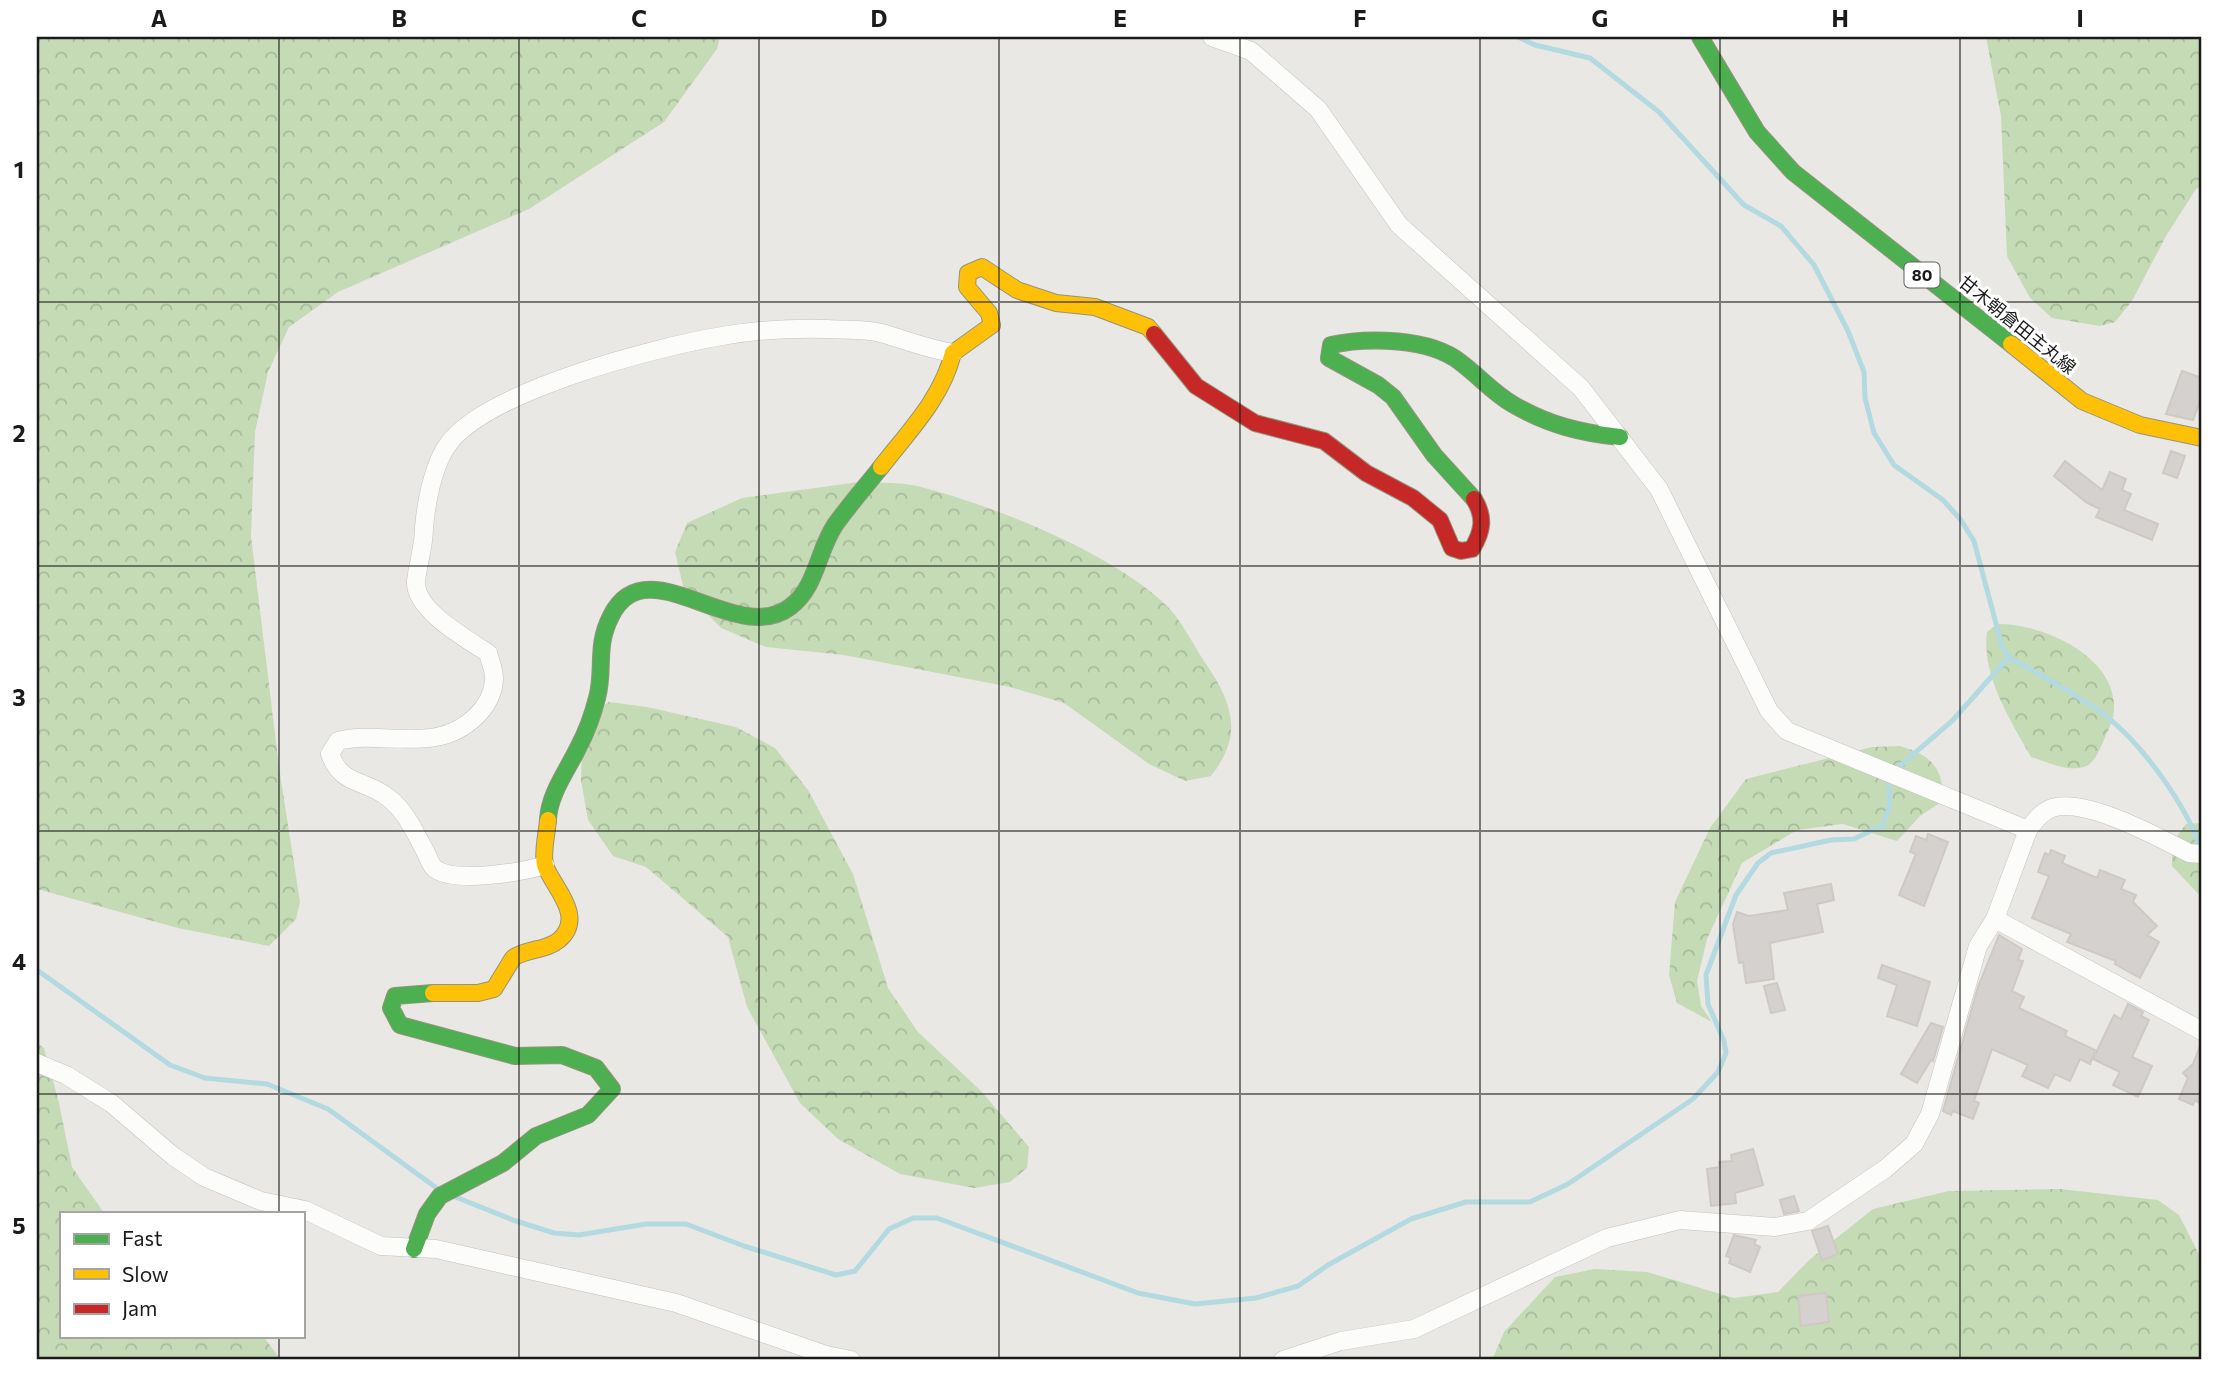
<svg xmlns="http://www.w3.org/2000/svg" width="2239" height="1397" font-family="Commissioner,'Noto Sans JP',sans-serif">
  <style>
    .forest { fill: url(#forest-crowns) }
    .lines { fill: none; stroke-linecap: round; stroke-linejoin: round }
    .stream { stroke: #b3d9e1; stroke-width: 5 }
    .building { fill: #d5d1ce; stroke: #cec9c5; stroke-width: 2 }
    .street-casing { stroke: #c2c2c0; stroke-width: 19 }
    .fast-casing { stroke: #93947c; stroke-width: 18 }
    .slow-casing { stroke: #93947c; stroke-width: 18 }
    .jam-casing { stroke: #93947c; stroke-width: 18 }
    .street { stroke: #fcfcfb; stroke-width: 18 }
    .fast { stroke: #4caf50; stroke-width: 16 }
    .slow { stroke: #ffc107; stroke-width: 16 }
    .jam { stroke: #c62828; stroke-width: 16 }
    .grid { fill: none; stroke: #1b1b1b; stroke-width: 2; stroke-opacity: 0.55 }
    .labels { text-anchor: middle; stroke-width: 6; stroke-linejoin: round; paint-order: stroke }
    .shield { fill: #fff; stroke: #5f5f5f; stroke-width: 2 }
    .shield-label { font-size: 16px; font-weight: bold; fill: #1b1b1b }
    .street-label { font-size: 18px; fill: #1b1b1b; stroke: #fff }
    .neatline { fill: none; stroke: #1b1b1b; stroke-width: 2.5 }
    .grid-label { font-size: 23px; text-anchor: middle; font-weight: bold; fill: #1b1b1b }
  </style>
  <defs>
    <pattern id="forest-crowns" width="20" height="18" patternUnits="userSpaceOnUse" patternTransform="scale(1.75)"><rect width="20" height="18" fill="#c4dbb6"/><path d="M2 6a3 3 0 1 1 6 0M12 15a3 3 0 1 1 6 0" fill="none" stroke="#a8bb9c"/></pattern>
  </defs>
  <rect width="100%" height="100%" fill="#eae8e4"/>
  <g class="forest">
    <path d="M37,37H720L717,49L664,122L529,209L338,292L289,327L268,372L255,432L251,536L279,767L300,902L296,919L269,946L178,928L37,889Z"/>
    <path d="M1986,37H2202V186L2196,189L2166,236L2132,301L2115,322L2100,326L2052,318L2030,298L2007,256L2001,116Z"/>
    <path d="M859,482C877,483 899,482 917,486C992,505 1109,551 1165,604C1181,619 1192,643 1204,661C1233,703 1244,734 1211,776L1185,781L1149,764L1064,703L1010,687L844,655L766,647L721,628L684,590L675,552L687,523L742,498Z"/>
    <path d="M1997,624C2043,623 2124,659 2113,717C2111,725 2106,735 2103,742C2099,751 2094,764 2084,767C2067,772 2047,762 2031,757C2011,721 1981,675 1987,632Z"/>
    <path d="M609,702L647,707L736,727L775,748L808,790L853,874L888,988L918,1032L981,1091L1029,1147L1027,1168L1010,1182L974,1188L900,1174L838,1139L800,1103L747,1007L728,937L646,867L613,856L588,820L581,780L582,744L592,713Z"/>
    <path d="M1900,746C1931,755 1944,768 1943,801L1920,816L1897,841L1843,824L1797,830L1742,863L1707,939L1697,981L1701,1006L1712,1022L1677,1003L1669,975L1675,902L1710,828L1746,779L1872,747Z"/>
    <path d="M2202,823V898L2172,866V843L2186,824Z"/>
    <path d="M37,1043L44,1048L59,1103L72,1167L104,1213H61V1336H263L281,1360H37Z"/>
    <path d="M2060,1189L2158,1200L2179,1215L2202,1260V1360H1492L1504,1332L1555,1277L1595,1269L1647,1272L1734,1298L1778,1292L1809,1260L1873,1209L1949,1191Z"/>
  </g>
  <g class="lines">
    <g class="stream">
      <path d="M1518,37L1535,45L1590,58L1659,112L1744,205L1781,226L1814,265L1848,331L1864,372L1865,398L1874,433L1894,465L1943,500L1961,520L1974,541L2002,646L2009,657C2041,676 2076,693 2106,716C2143,745 2186,805 2201,849"/>
      <path d="M37,970L170,1065L205,1078L267,1084L328,1109L438,1189"/>
      <path d="M453,1196L513,1220L554,1233L579,1235L646,1224H686L744,1246L836,1275L855,1271L889,1229L913,1218H937L1138,1293L1195,1304L1256,1298L1298,1286L1328,1265L1411,1219L1466,1202H1530L1568,1184L1693,1099L1718,1072L1726,1053L1724,1041L1708,1004L1706,975L1736,895L1758,863L1771,853L1831,840L1854,839L1883,825L1890,805L1889,786L1895,770L1952,721L2009,657"/>
    </g>
  </g>
  <g class="building">
    <path d="M2182,371L2202,378V395L2193,420L2166,414Z"/>
    <path d="M2171,451L2185,456L2177,478L2163,473Z"/>
    <path d="M2065,461L2102,490L2110,472L2126,479L2122,490L2131,494L2124,510L2158,524L2152,540L2096,517L2100,509L2087,503L2054,476Z"/>
    <path d="M1928,834L1948,842L1924,906L1899,895L1916,854L1910,852L1916,836L1926,840Z"/>
    <path d="M2051,850L2065,856L2062,863L2097,878L2100,870L2125,880L2121,889L2136,895L2133,902L2157,926L2147,935L2159,942L2140,978L2115,964L2116,961L2067,942L2071,934L2032,918L2049,876L2038,872L2045,853L2049,855Z"/>
    <path d="M1831,884L1834,900L1817,904L1823,932L1770,943L1774,979L1746,983L1743,962L1739,963L1733,924L1737,912L1749,916L1788,910L1784,893Z"/>
    <path d="M1999,935L2022,949L2018,960L2023,961L2012,991L2024,997L2019,1008L2067,1031L2065,1036L2095,1050L2090,1064L2080,1059L2070,1081L2055,1074L2048,1088L2022,1076L2028,1065L1992,1049L1974,1101L1979,1103L1973,1119L1953,1111L1951,1115L1943,1111L1978,987Z"/>
    <path d="M1882,965L1930,982L1917,1026L1887,1016L1897,985L1878,978Z"/>
    <path d="M1777,983L1785,1010L1771,1013L1764,986Z"/>
    <path d="M2128,1004L2143,1012L2141,1016L2149,1020L2132,1057L2152,1066L2138,1097L2113,1085L2120,1072L2093,1059L2114,1015L2121,1019Z"/>
    <path d="M1931,1023L1943,1027L1933,1061L1931,1060L1917,1083L1901,1074Z"/>
    <path d="M2201,1043L2202,1105L2195,1100L2193,1105L2179,1099L2188,1078L2183,1073L2193,1064Z"/>
    <path d="M1753,1149L1763,1185L1735,1193L1736,1203L1711,1206L1707,1169L1720,1167L1719,1162L1732,1161L1731,1155Z"/>
    <path d="M1794,1196L1799,1211L1784,1214L1780,1200Z"/>
    <path d="M1828,1226L1838,1254L1822,1260L1812,1231Z"/>
    <path d="M1734,1235L1756,1240L1754,1244L1760,1247L1750,1272L1729,1263L1731,1258L1726,1256Z"/>
    <path d="M1826,1293L1829,1322L1801,1326L1798,1296Z"/>
  </g>
  <g class="lines">
    <defs>
      <g id="street">
        <path d="M1212,37L1251,51L1318,109L1399,225L1581,388L1659,489L1769,711L1787,731L2028,830"/>
        <path d="M545,865C523,872 453,884 434,868C430,864 427,854 424,849C413,829 404,807 383,794C360,779 341,784 330,754L338,741C370,733 404,743 436,737C464,732 492,709 494,680C495,672 490,661 488,653C467,639 414,610 416,581C418,563 424,546 424,528C426,503 433,464 449,443C490,390 656,347 722,336C756,330 795,328 828,329C845,330 865,329 881,333C906,340 927,349 953,353"/>
        <path d="M1995,919L2202,1031"/>
        <path d="M37,1063L66,1075L111,1103L173,1156L204,1177L261,1201L305,1210L381,1246L436,1249L676,1303L826,1355L851,1360"/>
        <path d="M1283,1360L1341,1341L1414,1329L1607,1238L1680,1220L1775,1227L1808,1221L1885,1169L1914,1144L1930,1114L1978,946L1995,919L2028,830C2034,822 2041,812 2052,808C2085,797 2158,837 2189,853L2202,854"/>
      </g>
      <g id="fast">
        <path d="M1700,37L1757,132L1793,172L2011,344"/>
        <path d="M1474,499L1434,455L1393,397L1378,385L1329,358L1331,345C1367,337 1430,338 1460,362C1479,376 1493,393 1514,405C1549,425 1581,433 1620,437"/>
        <path d="M548,820C549,794 567,771 578,748C586,733 593,714 597,698C605,669 595,647 611,616C647,544 736,648 790,607C817,587 817,552 835,525C849,505 866,486 881,467"/>
        <path d="M414,1249L427,1214L440,1196L503,1163L536,1136L588,1115L612,1089L596,1068L562,1055L515,1056L400,1025L391,1008L395,996L433,993"/>
      </g>
      <g id="slow">
        <path d="M2011,344L2082,401L2140,425L2202,438"/>
        <path d="M881,467C909,431 942,398 953,353L992,325L989,313L967,287L968,273L982,267L1017,290L1056,303L1095,307L1148,327L1154,334"/>
        <path d="M433,993H478L494,989L513,958C527,948 546,951 559,940C587,916 551,885 545,865C542,853 547,833 548,820"/>
      </g>
      <path id="jam" d="M1154,334L1196,386L1255,423L1324,441L1366,473L1413,498L1440,520L1452,548L1461,551L1472,549C1483,531 1485,517 1474,499"/>
    </defs>
    <use href="#street" class="street-casing"/>
    <use href="#fast" class="fast-casing"/>
    <use href="#slow" class="slow-casing"/>
    <use href="#jam" class="jam-casing"/>
    <use href="#street" class="street"/>
    <use href="#fast" class="fast"/>
    <use href="#slow" class="slow"/>
    <use href="#jam" class="jam"/>
  </g>
  <path class="grid" d="M279,37V1213M519,37V1360M759,37V1360M999,37V1360M1240,37V1360M1480,37V1360M1720,37V1360M1960,37V1360M37,302H2202M37,566H2202M37,831H2202M37,1094H2202M279,1336V1360"/>
  <g class="labels">
    <rect class="shield" x="1904.5" y="262.5" width="35" height="25" rx="5"/>
    <g class="shield-label">
      <text x="1922" y="281">80</text>
    </g>
    <g class="street-label">
      <text transform="translate(2017 325) rotate(39)" y="6">甘木朝倉田主丸線</text>
    </g>
  </g>
  <rect width="2239" height="1397" fill="none" stroke="#ffffff" stroke-width="77"/>
  <rect x="60" y="1212" width="245" height="126" fill="#ffffff" stroke="#a4a4a4" stroke-width="2"/>
  <rect x="74" y="1234" width="35" height="10" fill="#4caf50" stroke="#a4a4a4" stroke-width="2"/>
  <text x="122" y="1246" font-size="21" fill="#1b1b1b">Fast</text>
  <rect x="74" y="1269" width="35" height="10" fill="#ffc107" stroke="#a4a4a4" stroke-width="2"/>
  <text x="122" y="1282" font-size="21" fill="#1b1b1b">Slow</text>
  <rect x="74" y="1304" width="35" height="10" fill="#c62828" stroke="#a4a4a4" stroke-width="2"/>
  <text x="122" y="1316" font-size="21" fill="#1b1b1b">Jam</text>
  <rect x="38" y="38" width="2162" height="1320" class="neatline"/>
  <g class="grid-label">
    <text x="159" y="27">A</text>
    <text x="399" y="27">B</text>
    <text x="639" y="27">C</text>
    <text x="879" y="27">D</text>
    <text x="1120" y="27">E</text>
    <text x="1360" y="27">F</text>
    <text x="1600" y="27">G</text>
    <text x="1840" y="27">H</text>
    <text x="2080" y="27">I</text>
    <text x="19" y="178">1</text>
    <text x="19" y="442">2</text>
    <text x="19" y="706">3</text>
    <text x="19" y="970">4</text>
    <text x="19" y="1234">5</text>
  </g>
</svg>
